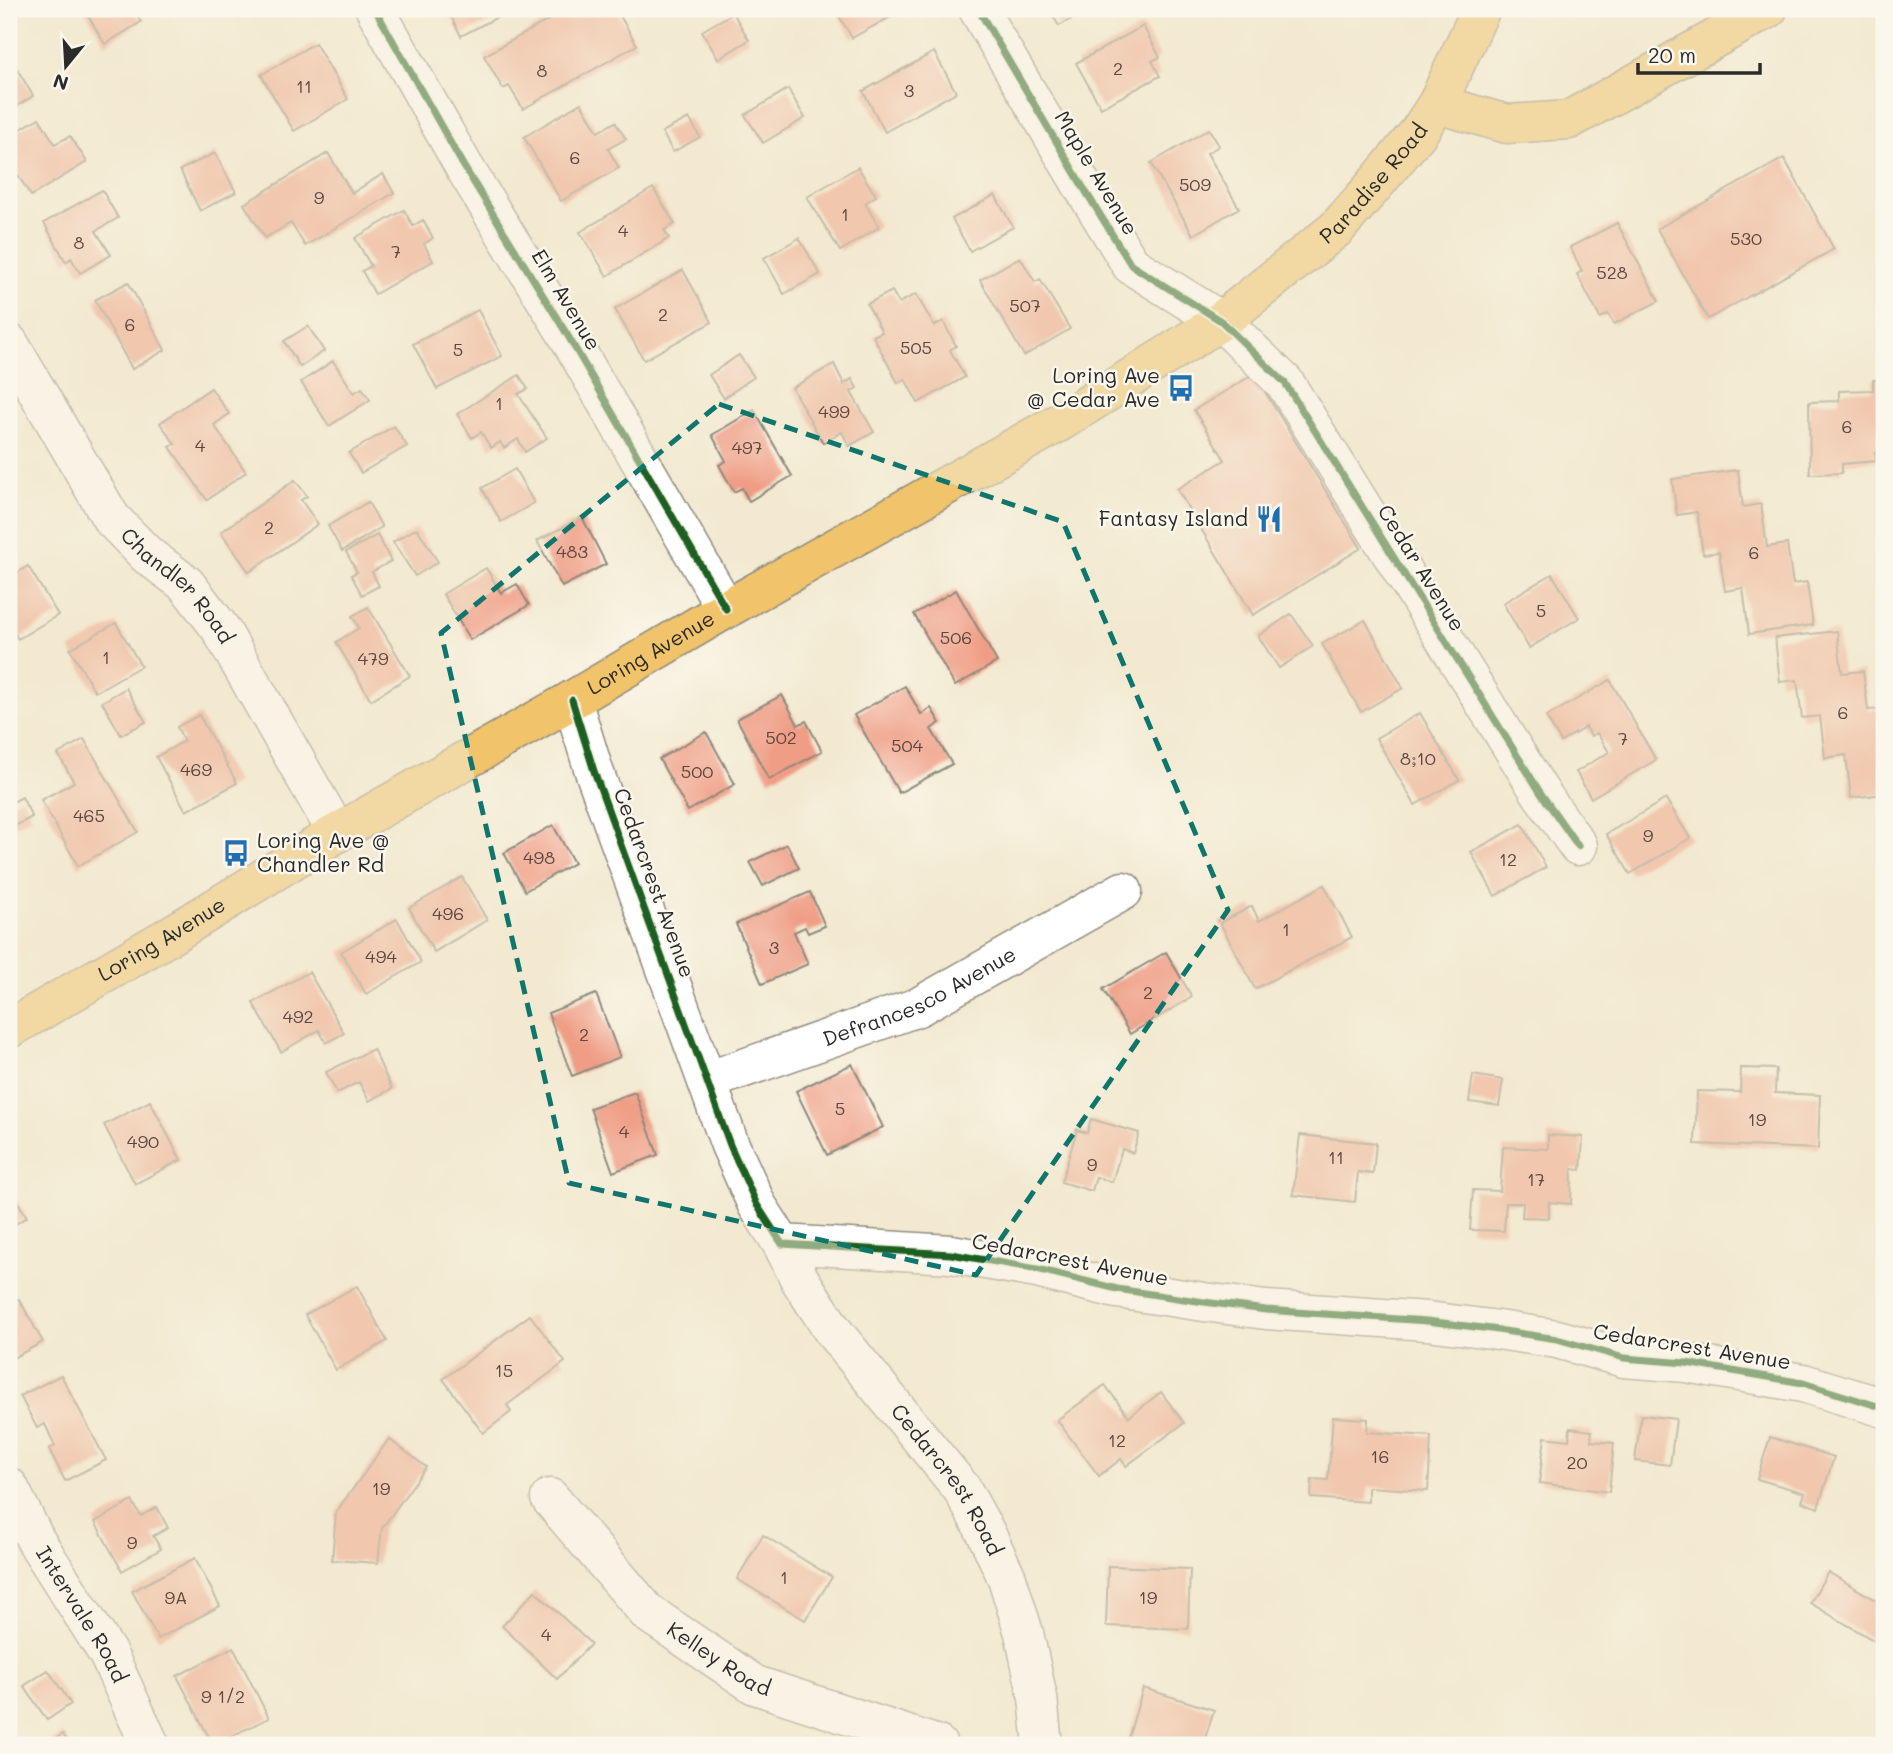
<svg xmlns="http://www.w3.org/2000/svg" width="1893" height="1754" font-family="Mali,sans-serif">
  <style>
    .building { fill: #ef9d84 }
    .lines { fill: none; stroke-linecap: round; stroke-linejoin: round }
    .minor-casing { stroke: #8e8a7e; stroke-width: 41 }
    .major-casing { stroke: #8e8a7e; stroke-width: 41 }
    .highway-casing { stroke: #8e8a7e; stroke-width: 41 }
    .minor { stroke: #fff; stroke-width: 38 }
    .major { stroke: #f1c36a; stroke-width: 38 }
    .highway { stroke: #f1c36a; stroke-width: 38 }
    .cycleway-casing { stroke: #fbf7ec; stroke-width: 11 }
    .cycleway { stroke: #1b5e20; stroke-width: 7 }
    .marked { fill: none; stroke: #0f766e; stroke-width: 5; stroke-dasharray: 14 9; stroke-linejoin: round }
    .labels { text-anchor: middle; stroke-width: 5; stroke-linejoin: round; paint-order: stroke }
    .number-label { font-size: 18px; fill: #5c4841 }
    .street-label { font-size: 21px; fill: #2b2b2b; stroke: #fbf7ec }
    .poi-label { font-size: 21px; fill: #2b2b2b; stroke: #fbf7ec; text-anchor: end }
  </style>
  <rect width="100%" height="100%" fill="#fbf7ec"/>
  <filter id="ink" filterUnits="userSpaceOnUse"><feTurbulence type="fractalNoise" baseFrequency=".0143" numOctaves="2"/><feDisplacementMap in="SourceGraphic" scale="14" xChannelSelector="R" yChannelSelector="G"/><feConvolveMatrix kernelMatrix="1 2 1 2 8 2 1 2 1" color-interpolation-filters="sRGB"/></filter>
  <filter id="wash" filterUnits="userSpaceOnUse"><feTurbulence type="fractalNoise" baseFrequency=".00686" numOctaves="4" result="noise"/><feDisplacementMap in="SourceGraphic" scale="28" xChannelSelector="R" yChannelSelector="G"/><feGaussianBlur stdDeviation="1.57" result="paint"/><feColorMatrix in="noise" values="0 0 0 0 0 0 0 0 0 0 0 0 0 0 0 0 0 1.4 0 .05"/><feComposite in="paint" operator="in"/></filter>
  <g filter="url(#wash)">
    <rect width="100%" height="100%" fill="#f2e9d0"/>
    <g id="blocks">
      <g class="building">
        <path d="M89,9H133L141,22L105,44L85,11Z"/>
        <path d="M447,9H513L461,36Z"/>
        <path d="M568,9H616L637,45L523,109L509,86L503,89L484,56Z"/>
        <path d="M835,9H905L852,38Z"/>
        <path d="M1049,9H1089L1059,26Z"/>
        <path d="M733,13L749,40L718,59L702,31Z"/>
        <path d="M1143,26L1160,57L1152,61L1160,76L1101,108L1076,63Z"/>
        <path d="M315,43L348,99L294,131L261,75Z"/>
        <path d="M934,52L956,92L885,132L863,91Z"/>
        <path d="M9,55L33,96L9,111Z"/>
        <path d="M788,89L805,118L763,143L745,115Z"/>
        <path d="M581,103L598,132L615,122L626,139L608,149L619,168L561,201L524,137Z"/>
        <path d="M39,118L55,144L70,136L87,162L31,196L18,175L11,179L9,174V136Z"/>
        <path d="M689,118L700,137L673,152L662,132Z"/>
        <path d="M1209,129L1219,146L1207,153L1239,208L1193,235L1151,163Z"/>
        <path d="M215,153L236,192L200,211L180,170Z"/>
        <path d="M328,153L352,193L383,174L394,193L305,246L291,223L265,238L244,204Z"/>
        <path d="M1784,158L1834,249L1708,319L1657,229Z"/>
        <path d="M858,167L876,196L865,203L879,227L840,251L807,197Z"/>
        <path d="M653,188L675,224L664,230L669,238L607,276L580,232Z"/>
        <path d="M102,190L118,218L96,231L111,255L80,273L71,258L66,262L44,223Z"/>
        <path d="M995,195L1013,227L970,251L952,219Z"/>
        <path d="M404,210L413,226L423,220L433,238L424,244L433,261L375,294L362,271L371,266L355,238Z"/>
        <path d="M1617,223L1659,301L1614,324L1608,314L1600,318L1577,274L1582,271L1570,247Z"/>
        <path d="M799,238L820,274L784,294L764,258Z"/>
        <path d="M1020,257L1035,282L1040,279L1070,329L1024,356L980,280Z"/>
        <path d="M683,270L712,322L644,360L615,309Z"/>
        <path d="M128,282L165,350L132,369L95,300Z"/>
        <path d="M892,291L899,303L916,294L934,326L943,321L956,346L950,350L965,377L918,403L905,379L898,383L873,336L882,332L867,304Z"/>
        <path d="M478,310L502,356L437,389L413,344Z"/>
        <path d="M308,326L324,351L300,367L284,341Z"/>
        <path d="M739,355L754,377L724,398L709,375Z"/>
        <path d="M333,361L354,393L362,388L370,400L329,426L301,382Z"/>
        <path d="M834,364L844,384L852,379L857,388L851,392L874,432L849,446L842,432L823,443L792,388Z"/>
        <path d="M1254,374L1361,548L1253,615L1177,489L1225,460L1194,410Z"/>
        <path d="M519,375L528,389L518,394L547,438L525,452L518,439L504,448L500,442L491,448L481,432L472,438L457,414Z"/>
        <path d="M1873,380H1884V452L1875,453L1876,461L1842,464V473L1810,474L1809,402L1839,401V391L1873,390Z"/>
        <path d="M211,388L229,414L214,425L246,472L207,500L170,447L175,444L160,423Z"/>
        <path d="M754,410L792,476L749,501L742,488L734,492L719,465L726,461L712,435Z"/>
        <path d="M394,426L407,446L361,473L349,453Z"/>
        <path d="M515,469L534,503L501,522L482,488Z"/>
        <path d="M1738,470L1743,507L1761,504L1767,547L1787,544L1793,584L1807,582L1813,625L1749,634L1743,588L1725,591L1719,552L1703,554L1697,512L1677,515L1672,479Z"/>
        <path d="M295,480L307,496L301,500L318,524L249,572L221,532Z"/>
        <path d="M368,502L382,527L342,551L328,526Z"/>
        <path d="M582,517L606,564L562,587L537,541Z"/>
        <path d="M417,528L438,562L415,576L393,542Z"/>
        <path d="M377,535L391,561L372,572L379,586L362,595L351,575L357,572L346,552Z"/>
        <path d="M28,566L58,615L18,639L9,625V578Z"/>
        <path d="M486,568L501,593L517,584L529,605L470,640L443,594Z"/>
        <path d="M1552,574L1579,618L1529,648L1503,603Z"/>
        <path d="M956,590L997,662L955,686L914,614Z"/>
        <path d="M368,607L410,676L371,700L336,642L359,628L352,616Z"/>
        <path d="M1291,614L1313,646L1279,668L1258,636Z"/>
        <path d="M1365,620L1403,688L1361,712L1322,644Z"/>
        <path d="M116,623L141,666L95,692L70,649Z"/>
        <path d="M1837,631L1842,673L1863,671L1868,710L1884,709V794L1851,798L1846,755L1825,758L1820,716L1802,718L1797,680L1780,682L1775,638Z"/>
        <path d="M1610,680L1656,760L1591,798L1576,772L1609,752L1597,733L1591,736L1586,727L1561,742L1546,717Z"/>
        <path d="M905,686L921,714L931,708L940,723L931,729L952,764L899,793L854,715Z"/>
        <path d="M126,688L146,722L121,735L102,702Z"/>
        <path d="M782,695L798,725L806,721L822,751L769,780L737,719Z"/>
        <path d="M1420,713L1459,780L1415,805L1376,738Z"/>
        <path d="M199,715L237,783L186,811L156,757L184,741L177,727Z"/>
        <path d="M706,732L735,784L688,811L659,759Z"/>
        <path d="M84,739L138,832L78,866L41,800L74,782L58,754Z"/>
        <path d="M22,797L32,817L9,829V804Z"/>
        <path d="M1666,799L1690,838L1630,874L1606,834Z"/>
        <path d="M1522,824L1546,867L1495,896L1471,852Z"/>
        <path d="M553,825L574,863L525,891L504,853Z"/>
        <path d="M787,844L799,868L763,886L750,862Z"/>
        <path d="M462,877L487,920L434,952L409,908Z"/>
        <path d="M1324,885L1352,937L1255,989L1220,923L1252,906L1259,921Z"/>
        <path d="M810,892L825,926L808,933L805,927L794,932L808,964L762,984L736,924Z"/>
        <path d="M397,919L421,962L366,994L341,952Z"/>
        <path d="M1166,952L1192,997L1130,1034L1103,989Z"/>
        <path d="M309,972L344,1033L326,1043L319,1030L281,1052L253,1003Z"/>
        <path d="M596,994L620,1057L572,1076L548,1013Z"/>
        <path d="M373,1049L392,1089L369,1101L359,1082L337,1093L326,1072Z"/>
        <path d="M852,1064L883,1127L827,1155L796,1091Z"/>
        <path d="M1741,1068L1776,1069L1775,1093L1820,1095L1818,1149L1695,1144L1697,1091L1740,1092Z"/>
        <path d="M1473,1075L1503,1080L1499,1106L1469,1102Z"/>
        <path d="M635,1092L658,1155L613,1172L590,1108Z"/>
        <path d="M150,1101L181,1160L135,1184L104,1125Z"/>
        <path d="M1091,1119L1139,1133L1133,1153L1122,1149L1112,1182L1096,1177L1092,1191L1061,1182L1077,1130L1087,1133Z"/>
        <path d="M1300,1135L1376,1143L1373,1174L1358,1172L1355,1202L1293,1195Z"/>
        <path d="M1548,1135L1583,1137L1581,1170L1572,1169L1571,1204L1549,1202V1218L1522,1217L1523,1203H1506L1504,1231L1470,1230L1473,1190L1500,1191L1503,1147L1548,1149Z"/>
        <path d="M9,1188L27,1217L9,1228Z"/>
        <path d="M357,1286L387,1341L336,1370L305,1315Z"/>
        <path d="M19,1299L43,1342L9,1360V1304Z"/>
        <path d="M530,1315L565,1362L507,1405L511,1412L483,1433L443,1379Z"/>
        <path d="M61,1375L106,1460L65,1481L49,1449L55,1446L45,1424L37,1428L20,1396Z"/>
        <path d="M1105,1385L1129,1417L1161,1392L1184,1423L1126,1466L1121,1459L1099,1476L1057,1420Z"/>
        <path d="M1641,1415L1676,1419L1670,1465L1635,1461Z"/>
        <path d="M1333,1417L1368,1419L1367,1432L1431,1436L1428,1491L1368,1487V1502L1311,1498L1312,1479L1328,1480Z"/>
        <path d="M1570,1428L1592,1431L1591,1441L1614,1443L1609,1492L1539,1483L1545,1437L1569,1440Z"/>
        <path d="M1770,1437L1834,1457L1818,1508L1802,1502L1805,1493L1757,1479Z"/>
        <path d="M389,1439L426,1467L382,1528L378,1563L332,1560L336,1512Z"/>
        <path d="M132,1501L141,1516L157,1507L168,1528L153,1536L161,1549L122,1571L95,1522Z"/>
        <path d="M763,1535L832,1577L805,1620L737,1579Z"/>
        <path d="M195,1558L220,1606L158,1639L132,1591Z"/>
        <path d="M1108,1566L1190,1569L1188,1629L1106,1626Z"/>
        <path d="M1828,1572L1884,1605V1625L1875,1641L1810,1603Z"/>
        <path d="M535,1591L591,1644L557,1679L502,1626Z"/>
        <path d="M233,1647L269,1718L213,1745L177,1676Z"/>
        <path d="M48,1670L71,1704L47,1720L24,1686Z"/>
        <path d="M1143,1688L1214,1710L1203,1745H1139L1127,1742Z"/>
        <path d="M63,1734L70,1745H45Z"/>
      </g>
    </g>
  </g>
  <g filter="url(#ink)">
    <use href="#blocks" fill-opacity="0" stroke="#8e8a7e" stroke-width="2"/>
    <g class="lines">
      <defs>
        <g id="minor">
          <path d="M375,9L463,165L568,336L726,609"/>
          <path d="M978,9L1083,187L1131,265L1221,321L1285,383L1540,792L1578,846"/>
          <path id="s1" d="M9,343L111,518L147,555L186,584L220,628L337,833"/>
          <path d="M572,700L594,771L730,1145L757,1205L782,1244L951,1254L1037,1269L1117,1289L1204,1302L1266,1310L1427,1321L1491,1329L1557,1339L1624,1358L1686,1363L1803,1383L1884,1408"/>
          <path id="s2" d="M707,1081L918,1007L1123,891"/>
          <path id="s3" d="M782,1244L800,1280L833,1331L962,1489L986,1533L1007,1578L1024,1633L1038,1698L1043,1745"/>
          <path id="s4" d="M9,1487L36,1541L108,1654L150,1745"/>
          <path id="s5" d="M550,1498L648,1613L755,1685L938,1745"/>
        </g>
        <path id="major" d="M1437,104L1507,124L1569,120L1768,9"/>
        <g id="highway">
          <path id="s6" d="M9,1029L166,938L337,833L572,700L726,609L1060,422L1221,321L1336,229L1372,188L1418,133L1437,104L1481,9"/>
        </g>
      </defs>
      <use href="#minor" class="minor-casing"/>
      <use href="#major" class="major-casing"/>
      <use href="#highway" class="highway-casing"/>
      <use href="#minor" class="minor"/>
      <use href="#major" class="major"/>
      <use href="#highway" class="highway"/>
      <defs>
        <g id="cycleway">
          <path d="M375,9L463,165L568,336L726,609"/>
          <path d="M978,9L1083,187L1131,265L1221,321L1285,383L1540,792L1578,846"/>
          <path d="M572,700L594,771L730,1145L757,1205L782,1244L951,1254L1037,1269L1117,1289L1204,1302L1266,1310L1427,1321L1491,1329L1557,1339L1624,1358L1686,1363L1803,1383L1884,1408"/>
        </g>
      </defs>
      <use href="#cycleway" class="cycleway-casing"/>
      <use href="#cycleway" class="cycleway"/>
    </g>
  </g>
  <path d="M0 0H1893V1754H0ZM719,404L1063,522L1228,910L976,1275L569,1183L441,633Z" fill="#f2e9d0" fill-opacity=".55" fill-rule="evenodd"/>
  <path class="marked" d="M719,404L1063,522L1228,910L976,1275L569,1183L441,633Z"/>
  <defs>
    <symbol id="bus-bare" viewBox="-9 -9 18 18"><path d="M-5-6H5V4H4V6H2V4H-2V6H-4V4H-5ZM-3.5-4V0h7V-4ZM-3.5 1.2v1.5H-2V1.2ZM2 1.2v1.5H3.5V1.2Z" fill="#1f6fb2" stroke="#fbf7ec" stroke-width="2.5" paint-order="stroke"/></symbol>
    <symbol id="restaurant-bare" viewBox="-9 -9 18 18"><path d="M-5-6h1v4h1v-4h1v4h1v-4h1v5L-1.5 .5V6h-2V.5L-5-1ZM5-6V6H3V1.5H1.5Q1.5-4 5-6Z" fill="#1f6fb2" stroke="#fbf7ec" stroke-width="2.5" paint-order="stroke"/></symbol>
  </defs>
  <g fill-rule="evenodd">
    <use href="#bus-bare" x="1162" y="369" width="38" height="38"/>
    <use href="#restaurant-bare" x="1250" y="500" width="38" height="38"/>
    <use href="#bus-bare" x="217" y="834" width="38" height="38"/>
  </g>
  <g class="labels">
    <g class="number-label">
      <text x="1118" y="75">2</text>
      <text x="542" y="77">8</text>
      <text x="304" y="93">11</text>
      <text x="909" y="97">3</text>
      <text x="575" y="164">6</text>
      <text x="1195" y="191">509</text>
      <text x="319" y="204">9</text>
      <text x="845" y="221">1</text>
      <text x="623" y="237">4</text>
      <text x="1746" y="245">530</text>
      <text x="79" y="249">8</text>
      <text x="396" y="258">7</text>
      <text x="1612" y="279">528</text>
      <text x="1025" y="312">507</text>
      <text x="663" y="321">2</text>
      <text x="130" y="331">6</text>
      <text x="916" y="354">505</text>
      <text x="458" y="356">5</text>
      <text x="499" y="410">1</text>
      <text x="834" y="418">499</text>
      <text x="1847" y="433">6</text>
      <text x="200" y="452">4</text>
      <text x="747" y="454">497</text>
      <text x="269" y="534">2</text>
      <text x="572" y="558">483</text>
      <text x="1754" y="559">6</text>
      <text x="1541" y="617">5</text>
      <text x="956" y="644">506</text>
      <text x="106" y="664">1</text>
      <text x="373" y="665">479</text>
      <text x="1843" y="719">6</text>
      <text x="781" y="744">502</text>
      <text x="1623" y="745">7</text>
      <text x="907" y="752">504</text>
      <text x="1418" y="765">8;10</text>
      <text x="196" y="776">469</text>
      <text x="697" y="778">500</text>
      <text x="89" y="822">465</text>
      <text x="1648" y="842">9</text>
      <text x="539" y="864">498</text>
      <text x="1508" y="866">12</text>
      <text x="448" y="920">496</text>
      <text x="1286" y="936">1</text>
      <text x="774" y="954">3</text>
      <text x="381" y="963">494</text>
      <text x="1148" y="999">2</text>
      <text x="298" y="1023">492</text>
      <text x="584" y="1041">2</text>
      <text x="840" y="1115">5</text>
      <text x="1757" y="1126">19</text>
      <text x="624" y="1138">4</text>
      <text x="143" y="1148">490</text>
      <text x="1336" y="1164">11</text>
      <text x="1092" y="1171">9</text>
      <text x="1536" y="1186">17</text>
      <text x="504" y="1377">15</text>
      <text x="1117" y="1447">12</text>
      <text x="1380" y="1463">16</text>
      <text x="1577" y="1469">20</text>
      <text x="381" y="1495">19</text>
      <text x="132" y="1549">9</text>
      <text x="784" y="1584">1</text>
      <text x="176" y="1604">9A</text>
      <text x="1148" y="1604">19</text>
      <text x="546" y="1641">4</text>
      <text x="223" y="1703">9 1/2</text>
    </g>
    <g class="street-label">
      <text transform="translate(1096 173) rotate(59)" y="7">Maple Avenue</text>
      <text dy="7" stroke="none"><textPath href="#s6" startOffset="1610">Paradise Road</textPath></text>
      <text transform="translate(566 300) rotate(59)" y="7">Elm Avenue</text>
      <text transform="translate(1421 568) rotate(58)" y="7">Cedar Avenue</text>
      <text dy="7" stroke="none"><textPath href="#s1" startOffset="298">Chandler Road</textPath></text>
      <text dy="7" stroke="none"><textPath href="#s6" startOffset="744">Loring Avenue</textPath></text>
      <text transform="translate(654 883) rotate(70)" y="7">Cedarcrest Avenue</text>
      <text dy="7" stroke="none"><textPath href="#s6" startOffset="177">Loring Avenue</textPath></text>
      <text dy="7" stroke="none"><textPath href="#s2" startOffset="229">Defrancesco Avenue</textPath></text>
      <text transform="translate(1070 1260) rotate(11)" y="7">Cedarcrest Avenue</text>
      <text transform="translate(1692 1347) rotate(9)" y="7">Cedarcrest Avenue</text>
      <text dy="7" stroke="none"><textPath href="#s3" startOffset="289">Cedarcrest Road</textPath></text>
      <text dy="7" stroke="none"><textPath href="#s4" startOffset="147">Intervale Road</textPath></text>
      <text dy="7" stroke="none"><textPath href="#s5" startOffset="236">Kelley Road</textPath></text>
    </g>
    <g class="poi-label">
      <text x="1160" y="383">Loring Ave<tspan x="1160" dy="24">@ Cedar Ave</tspan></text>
      <text x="1248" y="526">Fantasy Island</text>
      <text x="257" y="848" text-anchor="start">Loring Ave @<tspan x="257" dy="24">Chandler Rd</tspan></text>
    </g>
  </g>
  <rect width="1893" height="1754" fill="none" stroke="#fbf7ec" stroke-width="35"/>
  <g transform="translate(66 66) rotate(198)" stroke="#fbf7ec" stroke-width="5" paint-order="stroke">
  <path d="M0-5L12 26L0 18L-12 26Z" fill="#2b2b2b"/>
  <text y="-10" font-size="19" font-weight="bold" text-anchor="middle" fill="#2b2b2b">N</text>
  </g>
  <path d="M1638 63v10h122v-10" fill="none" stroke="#2b2b2b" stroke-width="3.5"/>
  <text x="1648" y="63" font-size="21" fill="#2b2b2b" stroke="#fbf7ec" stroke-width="5" paint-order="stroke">20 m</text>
</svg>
